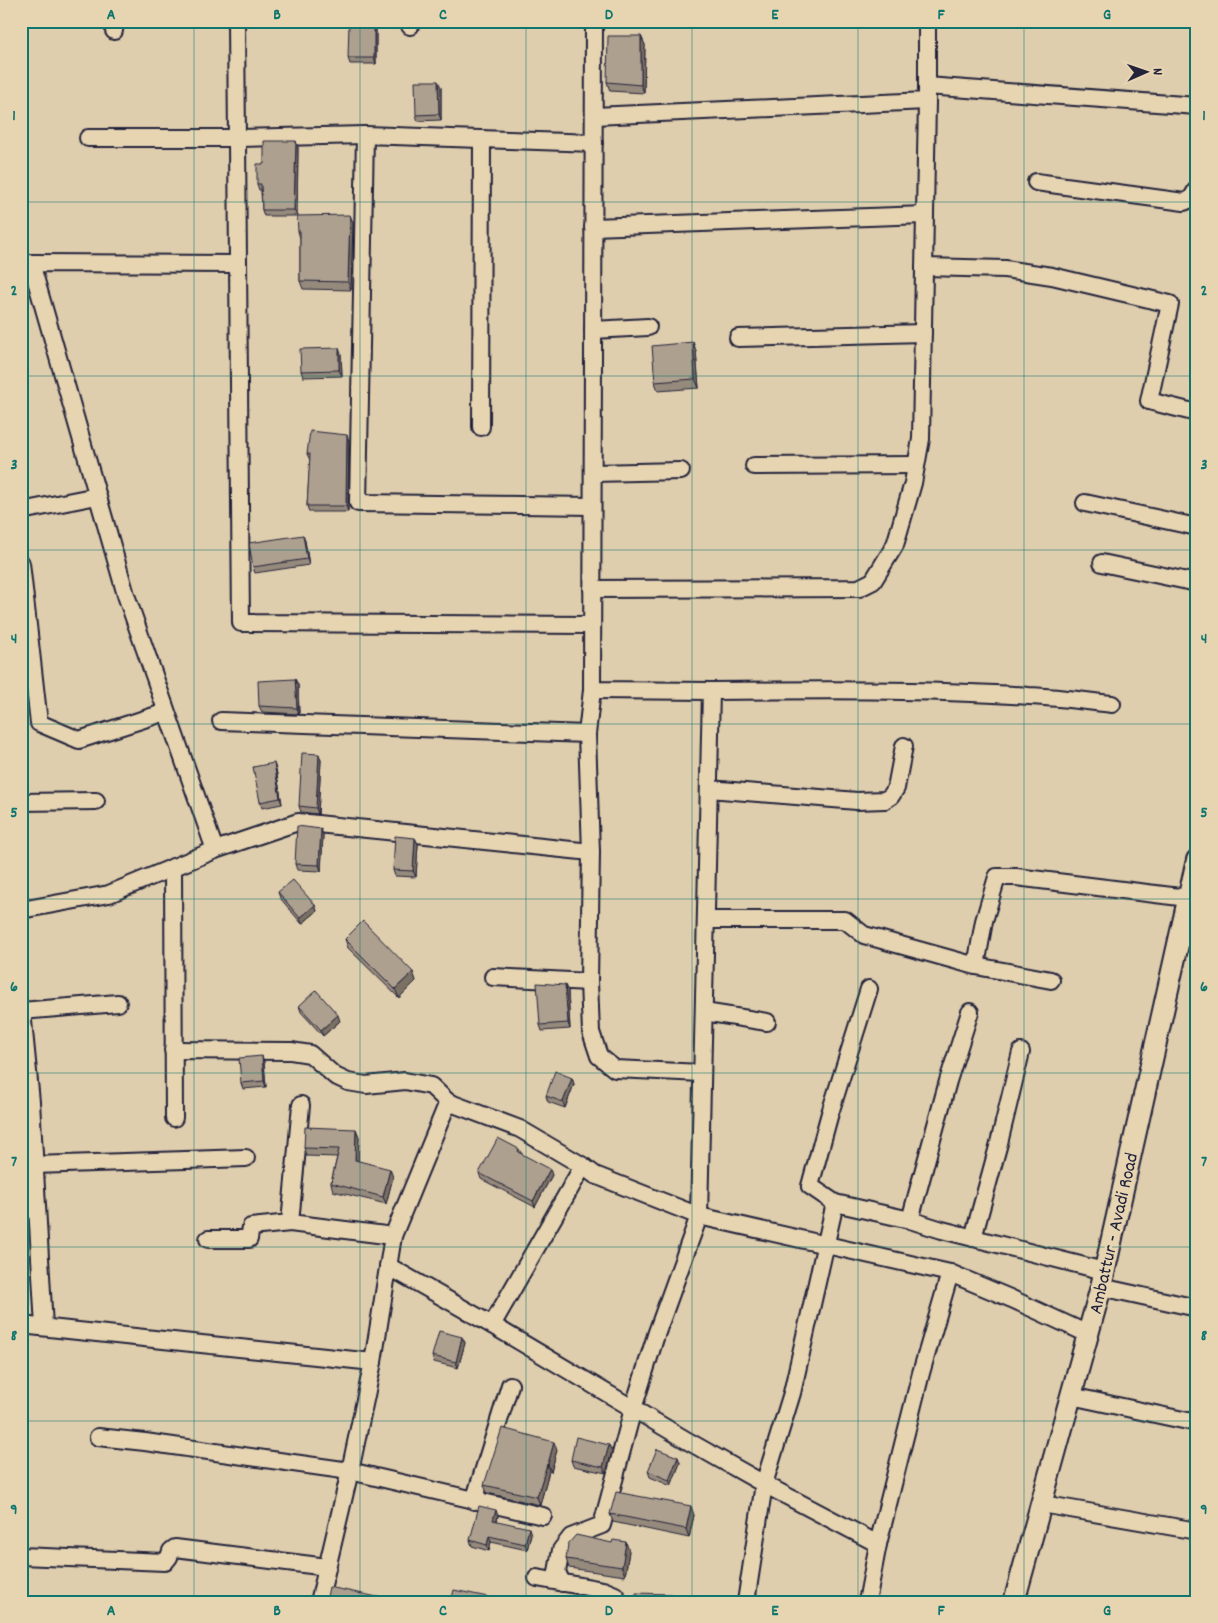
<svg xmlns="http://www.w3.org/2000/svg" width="1218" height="1623" font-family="Dekko,sans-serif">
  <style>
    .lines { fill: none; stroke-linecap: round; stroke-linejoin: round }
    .minor-casing { stroke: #22223b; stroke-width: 20 }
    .tertiary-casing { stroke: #22223b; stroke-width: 24 }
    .minor { stroke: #e7d5b2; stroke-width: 16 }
    .tertiary { stroke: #e7d5b2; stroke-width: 20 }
    .wall { fill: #968a7b; stroke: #22223b }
    .shaded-wall { fill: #7a7064; stroke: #22223b }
    .building { fill: #aea08f; stroke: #22223b }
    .grid { fill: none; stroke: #0f766e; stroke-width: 1; stroke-opacity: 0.55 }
    .labels { text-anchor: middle; stroke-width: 5; stroke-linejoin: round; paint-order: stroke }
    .street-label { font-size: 19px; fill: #22223b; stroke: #e7d5b2 }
    .neatline { fill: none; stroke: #0f766e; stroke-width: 2 }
    .grid-label { font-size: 16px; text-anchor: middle; font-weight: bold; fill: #0f766e }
  </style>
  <rect width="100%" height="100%" fill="#dfcead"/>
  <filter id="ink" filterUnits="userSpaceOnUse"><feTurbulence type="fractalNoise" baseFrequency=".02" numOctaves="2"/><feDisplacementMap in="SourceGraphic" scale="10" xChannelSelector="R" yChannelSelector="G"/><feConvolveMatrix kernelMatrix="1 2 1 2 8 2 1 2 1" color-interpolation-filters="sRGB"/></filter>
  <g filter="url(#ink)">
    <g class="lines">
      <defs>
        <g id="minor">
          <path d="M236,21L241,623L592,625"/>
          <path d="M594,21L592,690L711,691L699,1216L950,1273L1012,1299L1088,1334"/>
          <path d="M410,26L411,21"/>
          <path d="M114,31L115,21"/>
          <path d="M927,86L1197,106"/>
          <path d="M594,116L927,101V21"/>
          <path d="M88,138H237L365,135"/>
          <path d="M1036,182L1184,202L1191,199L1197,189"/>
          <path d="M593,227L925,215"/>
          <path d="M924,267L1005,269L1052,276L1170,304L1149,401L1197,413"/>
          <path d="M593,330L648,327"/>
          <path d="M738,338L923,333"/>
          <path d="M481,427L482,139"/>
          <path d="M754,466L916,465"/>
          <path d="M593,473L681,471"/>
          <path d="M1085,503L1197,527"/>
          <path d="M592,506L358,503L365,135L594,143"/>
          <path d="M21,511L97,496"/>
          <path d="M21,563L39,723L79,740L166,712"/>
          <path d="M1102,563L1197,583"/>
          <path d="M592,589L859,588L873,581L895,545L913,483L921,439L927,101"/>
          <path d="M592,690L587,734L591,852L589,982L591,1032L599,1056L615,1069L702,1073"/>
          <path d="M711,691C817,690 923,689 1029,696C1057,697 1085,701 1112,704"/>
          <path d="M221,721L587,734"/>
          <path d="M709,789L857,801L885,800L891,796L896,788L904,746"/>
          <path d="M21,802L96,801"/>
          <path d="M215,850L126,595L31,263L238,264"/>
          <path d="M173,867L174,1118"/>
          <path d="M21,910L109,894L215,850L298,822L591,852"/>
          <path d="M706,920H845L864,935L976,966L984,921L997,877H1016L1188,898"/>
          <path d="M976,966L1051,980"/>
          <path d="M493,977L589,982"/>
          <path d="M869,989L830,1113L810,1186L835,1203L910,1220L942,1230L1104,1271"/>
          <path d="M21,1011L118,1003"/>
          <path d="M22,1011L31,1102L44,1327"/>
          <path d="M704,1012L767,1022"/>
          <path d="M173,1050L291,1051L310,1054L335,1076L348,1082L366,1085L405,1081L431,1086L448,1102L520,1129L583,1166L595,1175L699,1216L656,1335L633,1409L602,1525L571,1537L561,1550L557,1572L562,1583"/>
          <path d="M34,1165L246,1158"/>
          <path d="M21,1209L37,1208"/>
          <path d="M910,1220L948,1081L970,1012"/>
          <path d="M290,1223L393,1236"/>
          <path d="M973,1238L999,1143L1021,1052"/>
          <path d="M208,1239H249L251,1227L290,1223L301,1105"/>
          <path d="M388,1266L492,1325L686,1440L764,1484L878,1544L921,1373L950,1273"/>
          <path d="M1101,1287L1197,1308"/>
          <path d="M21,1325L373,1362"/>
          <path d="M492,1325L583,1166"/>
          <path d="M1071,1396L1197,1423"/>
          <path d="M98,1437L145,1442L350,1471L543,1516"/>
          <path d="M474,1501L510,1385"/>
          <path d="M1042,1504L1197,1531"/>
          <path d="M21,1556L165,1562L169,1557L171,1551L175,1548L327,1567"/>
          <path d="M537,1578L603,1590L615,1595L620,1602"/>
          <path d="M319,1602L350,1471L373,1362L393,1236L448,1102"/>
          <path d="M746,1602L764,1484L792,1393L835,1203"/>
          <path d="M867,1602L878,1544"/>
        </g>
        <path id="tertiary" d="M1014,1602L1101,1287L1197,860"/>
      </defs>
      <use href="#minor" class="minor-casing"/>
      <use href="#tertiary" class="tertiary-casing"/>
      <use href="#minor" class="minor"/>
      <use href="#tertiary" class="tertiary"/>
    </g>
    <g class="wall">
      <path d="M547,21H584L548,24Z"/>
      <path d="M374,23L376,29V64H350L348,58Z"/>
      <path d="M641,36L645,45L644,93L610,91L607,82Z"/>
      <path d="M441,87V120L418,121L416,115Z"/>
      <path d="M298,147L297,216H264L262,210L261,190H259L257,184L264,164Z"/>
      <path d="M350,215L353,223L351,290L303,289L300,281V238L298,231Z"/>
      <path d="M693,342L696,351L699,388L658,391L655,382Z"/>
      <path d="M341,354L342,376L303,377L301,371Z"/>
      <path d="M349,441L348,512H309L307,506L310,460L307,454Z"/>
      <path d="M303,535L305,541L309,565L255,573L253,567Z"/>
      <path d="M295,679L298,685L299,714L262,712L259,706Z"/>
      <path d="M321,760L318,814L301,812L299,806Z"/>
      <path d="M276,769L282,804L262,808L260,802Z"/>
      <path d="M321,829L323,835L321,871L297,870L295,864Z"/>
      <path d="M415,838L418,844L416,877L395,876L393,870Z"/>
      <path d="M278,892L315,905L317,911L302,924L280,898Z"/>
      <path d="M345,939L413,972L416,981L399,998L348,948Z"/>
      <path d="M568,991L570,1029L542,1031L540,1025Z"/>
      <path d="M299,1006L340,1021L323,1036L301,1012Z"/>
      <path d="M262,1056L264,1062L266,1087L243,1089L241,1083Z"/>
      <path d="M572,1078L574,1084L565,1108L548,1102L546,1096Z"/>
      <path d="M356,1129L359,1137L358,1161L393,1177L386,1204L333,1191L331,1183L337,1157L306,1156L304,1148Z"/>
      <path d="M519,1149L521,1153L552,1175L535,1207L481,1179L479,1173Z"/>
      <path d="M462,1337L465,1343L458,1368L434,1362L432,1356Z"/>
      <path d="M557,1450L551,1472L549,1471L540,1505L487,1493L484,1485Z"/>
      <path d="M612,1451L606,1473L573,1466L571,1460Z"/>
      <path d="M678,1457L680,1463L671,1486L650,1477L648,1471Z"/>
      <path d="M610,1514L694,1515L689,1538L613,1522Z"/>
      <path d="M498,1516L497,1521L531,1534L527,1550L491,1542L489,1551L472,1546L470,1540Z"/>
      <path d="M629,1551L625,1576L569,1568L566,1559Z"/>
    </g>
    <g class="shaded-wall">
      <path d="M374,23L376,29V64L374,58Z"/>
      <path d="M641,36L645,45L644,93L641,85Z"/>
      <path d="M438,81L441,87V120L439,114Z"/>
      <path d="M296,141L298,147L297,216L294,210Z"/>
      <path d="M350,215L353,223L351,290L348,282Z"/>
      <path d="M693,342L696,351L699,388L695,379Z"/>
      <path d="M339,348L341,354L342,376L339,370Z"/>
      <path d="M347,435L349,441L348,512L346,506Z"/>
      <path d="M303,535L305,541L309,565L307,559Z"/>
      <path d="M295,679L298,685L299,714L297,708Z"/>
      <path d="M319,754L321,760L318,814L316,808Z"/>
      <path d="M274,763L276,769L282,804L280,798Z"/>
      <path d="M321,829L323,835L321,871L319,865Z"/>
      <path d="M415,838L418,844L416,877L413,871Z"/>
      <path d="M315,905L317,911L302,924L300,918Z"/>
      <path d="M413,972L416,981L399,998L395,989Z"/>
      <path d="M565,985L568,991L570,1029L568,1023Z"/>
      <path d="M338,1015L340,1021L323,1036L321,1030Z"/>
      <path d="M262,1056L264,1062L266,1087L264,1081Z"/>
      <path d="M572,1078L574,1084L565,1108L563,1102Z"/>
      <path d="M356,1129L359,1137L358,1168L355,1160Z"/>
      <path d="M390,1169L393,1177L386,1204L383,1197Z"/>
      <path d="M550,1169L552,1175L535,1207L533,1201Z"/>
      <path d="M462,1337L465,1343L458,1368L456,1362Z"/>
      <path d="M554,1442L557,1450L551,1472L548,1464Z"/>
      <path d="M609,1445L612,1451L606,1473L603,1467Z"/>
      <path d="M678,1457L680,1463L671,1486L669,1480Z"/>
      <path d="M547,1464L549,1471L540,1505L537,1497Z"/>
      <path d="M691,1506L694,1515L689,1538L686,1529Z"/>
      <path d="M496,1510L498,1516L495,1526L493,1520Z"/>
      <path d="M529,1528L531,1534L527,1550L525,1544Z"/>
      <path d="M489,1536L491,1542L489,1551L487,1545Z"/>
      <path d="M626,1542L629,1551L625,1576L622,1567Z"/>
      <path d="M671,1594L673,1600V1602H670Z"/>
    </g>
    <g class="building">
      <path d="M349,22L374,23V58H348Z"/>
      <path d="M608,36H641V85L607,82Z"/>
      <path d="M415,81H438L439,114L416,115Z"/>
      <path d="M264,141H296L294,210H262L261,184H257V164H264Z"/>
      <path d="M350,215L348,282L300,281V231H298L297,216Z"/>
      <path d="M693,342L695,379L655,382L652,346Z"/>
      <path d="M339,348V370L301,371L300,349Z"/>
      <path d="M310,431L347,435L346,506H307L310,454H307Z"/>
      <path d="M303,535L307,559L253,567L249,543Z"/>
      <path d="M295,679L297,708L259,706L258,681Z"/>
      <path d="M302,753L319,754L316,808L299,806Z"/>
      <path d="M274,763L280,798L260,802L253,767Z"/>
      <path d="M297,826L321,829L319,865L295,864Z"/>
      <path d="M395,836L415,838L413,871L393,870Z"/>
      <path d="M293,880L315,905L300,918L278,892Z"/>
      <path d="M363,921L413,972L395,989L345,939Z"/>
      <path d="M537,983L565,985L568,1023L540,1025Z"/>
      <path d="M316,990L338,1015L321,1030L299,1006Z"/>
      <path d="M262,1056L264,1081L241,1083L239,1058Z"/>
      <path d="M555,1071L572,1078L563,1102L546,1096Z"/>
      <path d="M305,1127L356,1129L355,1160L390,1169L383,1197L331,1183L339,1149L304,1148Z"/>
      <path d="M498,1138L519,1149L518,1152L550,1169L533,1201L479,1173Z"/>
      <path d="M439,1331L462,1337L456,1362L432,1356Z"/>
      <path d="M502,1428L554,1442L548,1464H547L537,1497L484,1485Z"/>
      <path d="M576,1437L609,1445L603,1467L571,1460Z"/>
      <path d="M657,1449L678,1457L669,1480L648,1471Z"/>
      <path d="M616,1492L691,1506L686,1529L610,1514Z"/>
      <path d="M479,1506L496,1510L493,1520L529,1528L525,1544L489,1536L487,1545L470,1540Z"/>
      <path d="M576,1535L612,1543L613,1540L626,1542L622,1567L566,1559L568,1544Z"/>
      <path d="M329,1587L392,1600V1602H326Z"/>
      <path d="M454,1590L488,1597L487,1602H451Z"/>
      <path d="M636,1593L671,1594L670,1602H636Z"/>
    </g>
  </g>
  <path class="grid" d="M194,21V1602M360,21V1602M526,21V1602M692,21V1602M858,21V1602M1024,21V1602M21,202H1197M21,376H1197M21,550H1197M21,724H1197M21,899H1197M21,1073H1197M21,1247H1197M21,1421H1197"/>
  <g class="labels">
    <g class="street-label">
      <text transform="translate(1112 1233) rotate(-77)" y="7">Ambattur - Avadi Road</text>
    </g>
  </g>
  <rect width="1218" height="1623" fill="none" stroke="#e7d5b2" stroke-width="55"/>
  <g transform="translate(1146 72) rotate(88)" stroke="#e7d5b2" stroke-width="4" paint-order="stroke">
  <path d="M0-4L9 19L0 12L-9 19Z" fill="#22223b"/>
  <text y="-8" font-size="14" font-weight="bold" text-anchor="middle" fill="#22223b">N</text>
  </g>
  <rect x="28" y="28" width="1162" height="1568" class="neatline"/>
  <g class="grid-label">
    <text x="111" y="19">A</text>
    <text x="277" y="19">B</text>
    <text x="443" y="19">C</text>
    <text x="609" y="19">D</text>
    <text x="775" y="19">E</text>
    <text x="941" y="19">F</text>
    <text x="1107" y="19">G</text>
    <text x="14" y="120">1</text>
    <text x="1204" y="120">1</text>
    <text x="14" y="295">2</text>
    <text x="1204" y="295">2</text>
    <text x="14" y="469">3</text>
    <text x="1204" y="469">3</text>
    <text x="14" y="643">4</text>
    <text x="1204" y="643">4</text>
    <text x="14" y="817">5</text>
    <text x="1204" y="817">5</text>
    <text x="14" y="991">6</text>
    <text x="1204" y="991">6</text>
    <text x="14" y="1166">7</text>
    <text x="1204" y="1166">7</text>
    <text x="14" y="1340">8</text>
    <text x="1204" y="1340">8</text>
    <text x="14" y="1514">9</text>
    <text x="1204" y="1514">9</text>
    <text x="111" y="1615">A</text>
    <text x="277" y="1615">B</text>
    <text x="443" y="1615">C</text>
    <text x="609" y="1615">D</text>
    <text x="775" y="1615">E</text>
    <text x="941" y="1615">F</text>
    <text x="1107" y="1615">G</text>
  </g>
</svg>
